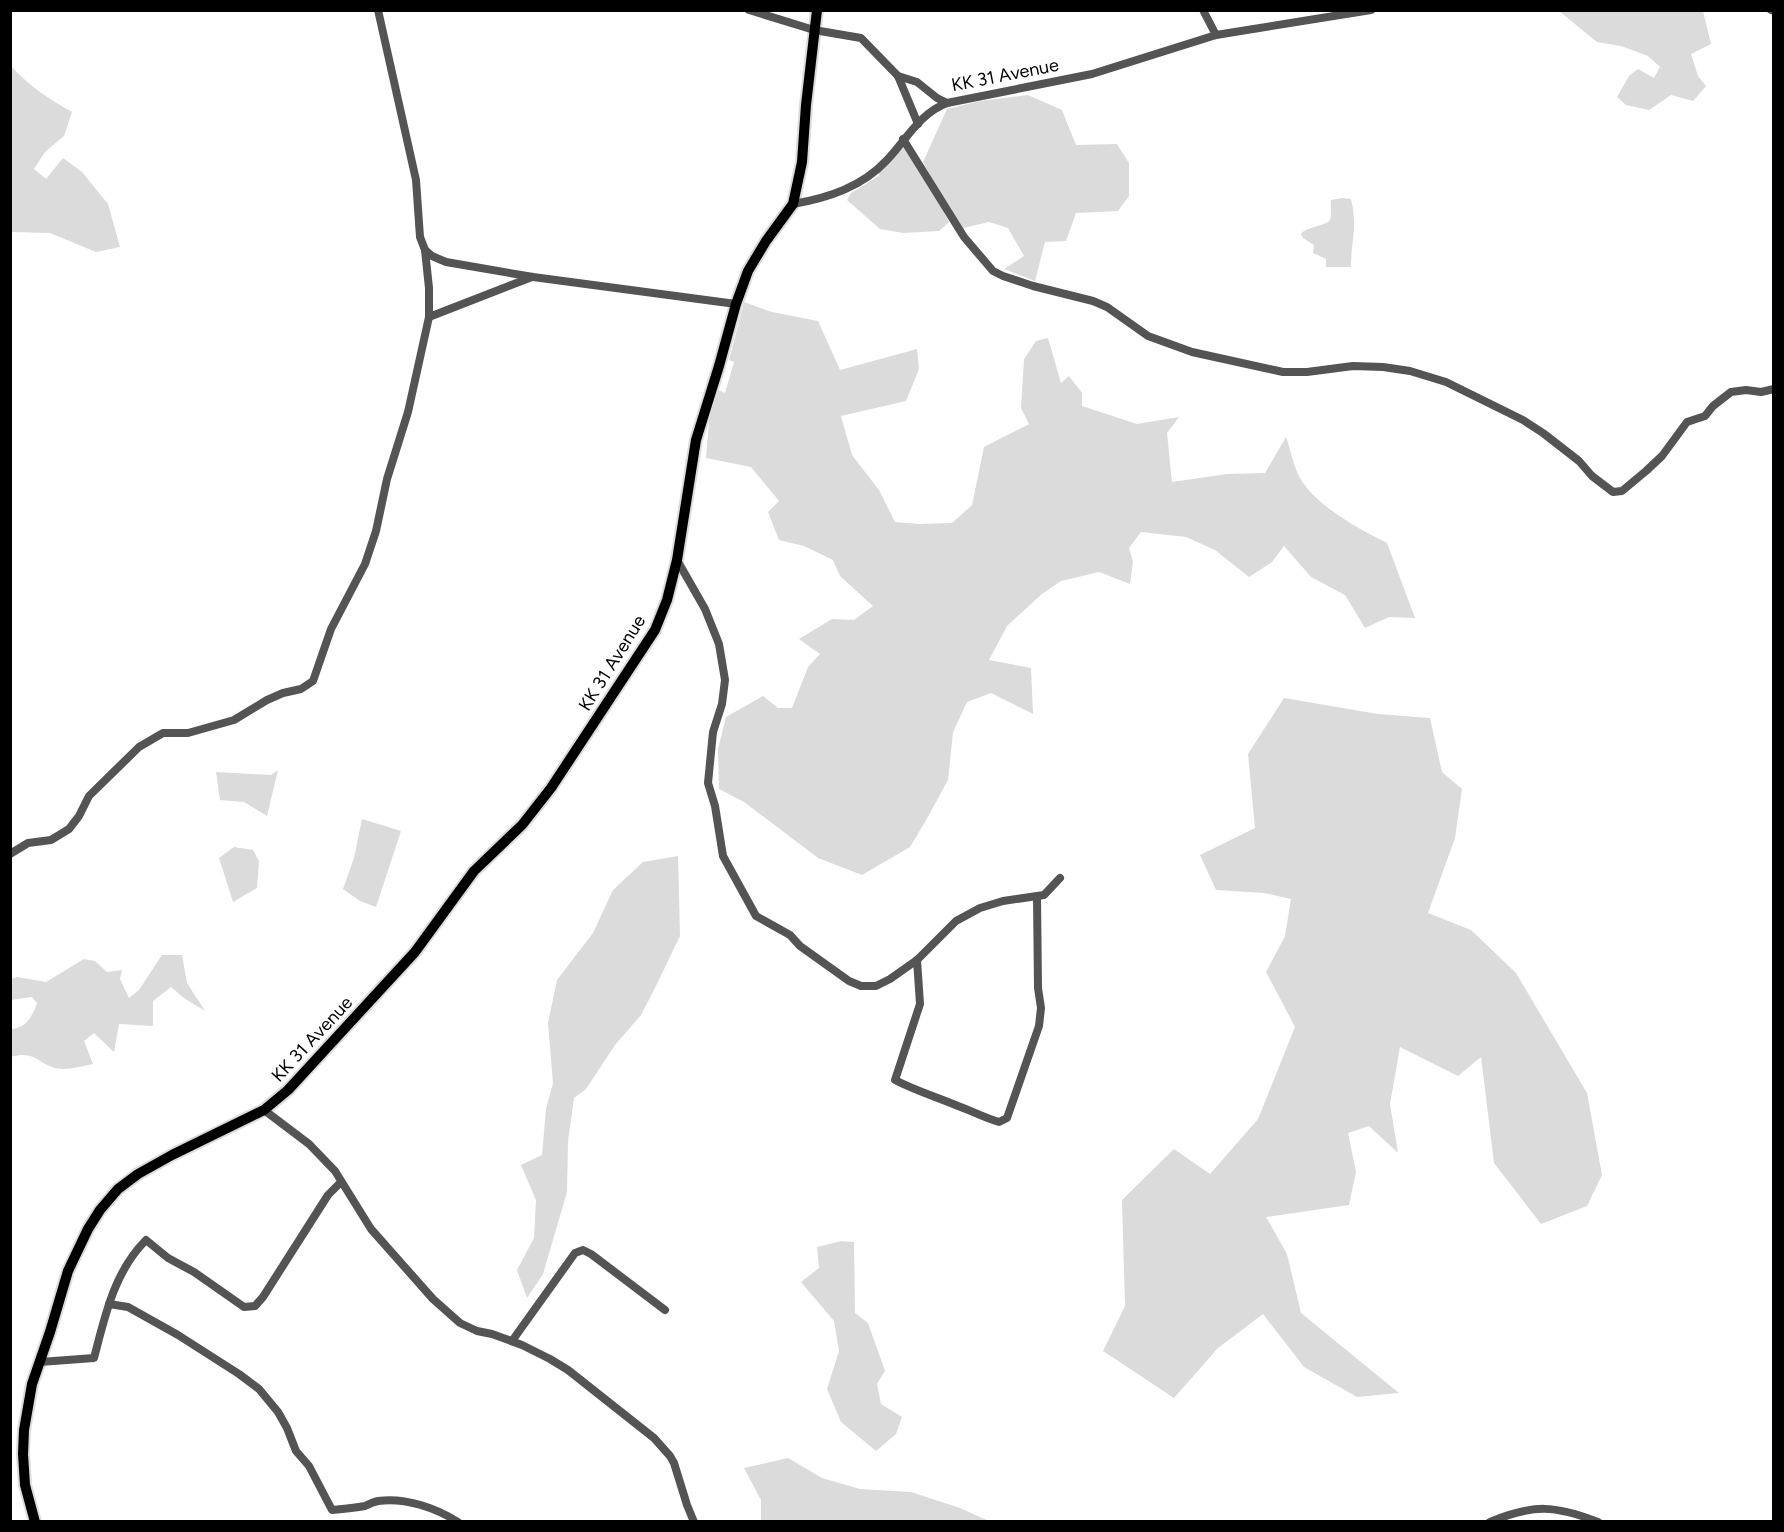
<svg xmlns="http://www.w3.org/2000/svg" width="1784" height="1532" font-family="Figtree,sans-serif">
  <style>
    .green { fill: #dbdbdb }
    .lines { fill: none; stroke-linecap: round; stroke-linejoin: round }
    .major-casing { stroke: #dbdbdb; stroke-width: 14 }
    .minor { stroke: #545454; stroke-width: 8 }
    .major { stroke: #000; stroke-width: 10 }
    .labels { text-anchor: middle; stroke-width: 4.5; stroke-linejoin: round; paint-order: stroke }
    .street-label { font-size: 18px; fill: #000; stroke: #fff }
  </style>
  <rect width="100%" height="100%" fill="#fff"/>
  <g class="green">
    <path d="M1559,11H1703L1711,44L1691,54L1698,76L1706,86L1693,101L1671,95L1649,110L1626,105L1617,97L1629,76L1638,69L1654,78L1660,67L1648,56L1621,46L1597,42Z"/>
    <path d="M11,66C29,86 49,99 72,112L64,136L45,152L34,169L46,179L63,158L82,172L108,204L120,247L96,252L50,233L11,232Z"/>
    <path d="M1028,95L1062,110L1076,145L1117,144L1129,163V196L1118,211L1076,213L1066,241L1045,242L1035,281L1004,269L1024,256L1008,228L989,222L959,229L947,209L923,162L947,109L980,101Z"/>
    <path d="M905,146L931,187L949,222L939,231L903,233L880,229L847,200L851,193L879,176V170Z"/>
    <path d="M1342,198L1351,199C1358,227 1351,240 1351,267H1326V259L1313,253L1314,245L1303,238L1301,234C1307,226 1327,226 1330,220C1332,215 1330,205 1331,200Z"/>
    <path d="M744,302L772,312L818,321L840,370L917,349L919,369L906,401L841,416L852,455L879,490L895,522L919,524L952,523L972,505L984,447L1029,424L1021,408L1024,359L1036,341L1048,338L1061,383L1069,376L1082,393V406L1137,424L1179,417L1167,433L1172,482L1227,474L1265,473L1286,437C1291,450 1293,466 1300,478C1316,506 1359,529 1387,543L1415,618L1389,617L1365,628L1345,595L1311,577L1284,546L1272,562L1249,577L1215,550L1186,537L1141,532L1129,548L1133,562L1130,584L1099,572L1061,581L1042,594L1007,626L989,660L1031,668L1033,714L991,693L967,702L953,732L948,780L925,822L910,847L862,875L818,858L744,802L719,789L718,749L726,717L763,696L778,708H792L808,667L820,654L799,639L832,619L854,620L873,606L840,576L833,560L804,546L779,540L768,512L779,501L751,467L706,458L712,387L725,393L734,362L729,360Z"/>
    <path d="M1284,698L1378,714L1430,718L1442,772L1462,789L1455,838L1428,913L1471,930L1516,973L1587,1093L1602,1175L1587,1206L1541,1224L1494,1163L1481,1057L1458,1076L1400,1047L1390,1104L1398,1153L1369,1126L1348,1133L1356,1172L1349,1205L1266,1217L1287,1254L1301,1313L1399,1393L1357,1397L1304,1367L1263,1314L1218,1348L1174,1398L1103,1351L1125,1306L1122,1200L1174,1149L1210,1174L1258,1119L1295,1027L1266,972L1285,936L1291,899L1264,893L1216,890L1200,855L1255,828L1248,754Z"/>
    <path d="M278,770L267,816L244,802L220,800L216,772L271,775Z"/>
    <path d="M362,819L401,831L376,907L360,901L343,889L354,858Z"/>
    <path d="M234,847L253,850L259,861L257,888L233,902L219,858Z"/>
    <path d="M678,856L680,936L655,988L641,1015L615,1045L586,1089L574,1098L568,1141L567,1192L543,1274L527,1298L517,1270L534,1238L536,1200L521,1165L542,1155L546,1109L553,1083L548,1023L557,980L593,933L613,890L643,862Z"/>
    <path d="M162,955H182L187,983L205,1011L184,998L171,987L153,1001V1026L119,1024L114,1052L94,1033L84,1041L93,1064C82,1066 66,1071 55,1068C37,1063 35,1050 11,1057V1029C26,1028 32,1017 37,1003L32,997L11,1000V979L17,977L46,982L84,959L95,961L107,972L122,970L120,979L129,998L139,990Z"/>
    <path d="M841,1241L854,1242L855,1313L868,1323L885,1371L877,1384L881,1404L902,1417L896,1434L876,1451L841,1422L827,1389L839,1351L834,1321L801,1282L819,1268L817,1247Z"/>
    <path d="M788,1458L822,1478L860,1489L911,1492L960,1508L989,1521H761V1500L744,1468Z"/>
  </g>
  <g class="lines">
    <defs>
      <path id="major" d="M35,1522L25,1485L23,1454L24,1430L32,1384L50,1332L68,1271L88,1229L100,1210L118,1189L138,1174L172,1155L264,1110L288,1090L415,952L474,871L522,825L551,788L655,630L667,600L677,560L696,440L719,366L736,304L748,271L766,241L793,204L802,162L806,105L817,10"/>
    </defs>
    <use href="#major" class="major-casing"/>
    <g class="minor">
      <path d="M378,10L416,180L420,237L425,250L432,256L446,262L533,277L736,304"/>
      <path d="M749,10L814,30L861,38L898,76L918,124"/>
      <path d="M1203,10L1216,35"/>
      <path d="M1771,10L1774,11"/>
      <path d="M898,76L917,82L937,98L947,103"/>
      <path d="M903,139L964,237L993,271L1003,276L1033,286L1093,301L1107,307L1148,336L1192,352L1283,372H1307L1353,366L1383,367L1410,371L1446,382L1523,420L1543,433L1579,461L1592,476L1613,492L1622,491L1646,471L1662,456L1687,422L1705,416L1713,406L1731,392L1746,390L1761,392L1774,389"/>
      <path d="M793,204C828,198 862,187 887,160C906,140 920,113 947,103L1092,74L1216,35L1371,10"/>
      <path d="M429,317L532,277"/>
      <path d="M677,560L705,609L719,644L725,680L722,704L713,732L708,783L715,806L723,856L756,916L790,935L800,946L849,981L861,986H876L890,979L917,960L956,921L980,908L1003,901L1044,895L1060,878"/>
      <path d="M10,854L28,843L51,840L69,829L79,816L89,796L139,747L163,733H188L234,720L267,700L283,693L301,689L313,681L331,629L365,564L376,531L387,479L408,412L429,317V288L425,250"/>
      <path d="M917,960L920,1004L895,1080C916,1091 937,1097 958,1106C972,1111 985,1118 999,1122L1007,1118L1039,1026L1041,1008L1038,988L1037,897"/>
      <path d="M264,1110L309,1144L335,1171L371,1229L433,1299L460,1323L477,1331L492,1334L522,1345L550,1359L568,1370L654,1438L670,1456L674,1463L687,1505L694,1522"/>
      <path d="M109,1304L128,1307L178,1335L239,1374L259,1389L278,1412L287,1428L296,1451L309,1466L332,1510C343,1509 354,1508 365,1506C369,1504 373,1502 378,1501C405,1497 436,1508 458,1522"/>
      <path d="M512,1341L575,1253L583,1250L591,1254L665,1310"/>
      <path d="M40,1362L94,1358C105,1316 114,1272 146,1240L168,1258L194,1272L244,1307L255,1306L263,1297L328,1195L339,1184"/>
      <path d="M1490,1522C1533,1504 1555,1505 1598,1522"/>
    </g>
    <use href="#major" class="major"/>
  </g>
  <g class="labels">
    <g class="street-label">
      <text transform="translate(1005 75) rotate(-11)" y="6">KK 31 Avenue</text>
      <text transform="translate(612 663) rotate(-58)" y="6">KK 31 Avenue</text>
      <text transform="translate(312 1039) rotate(-47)" y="6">KK 31 Avenue</text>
    </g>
  </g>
  <rect width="1784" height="1532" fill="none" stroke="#000000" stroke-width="24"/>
</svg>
